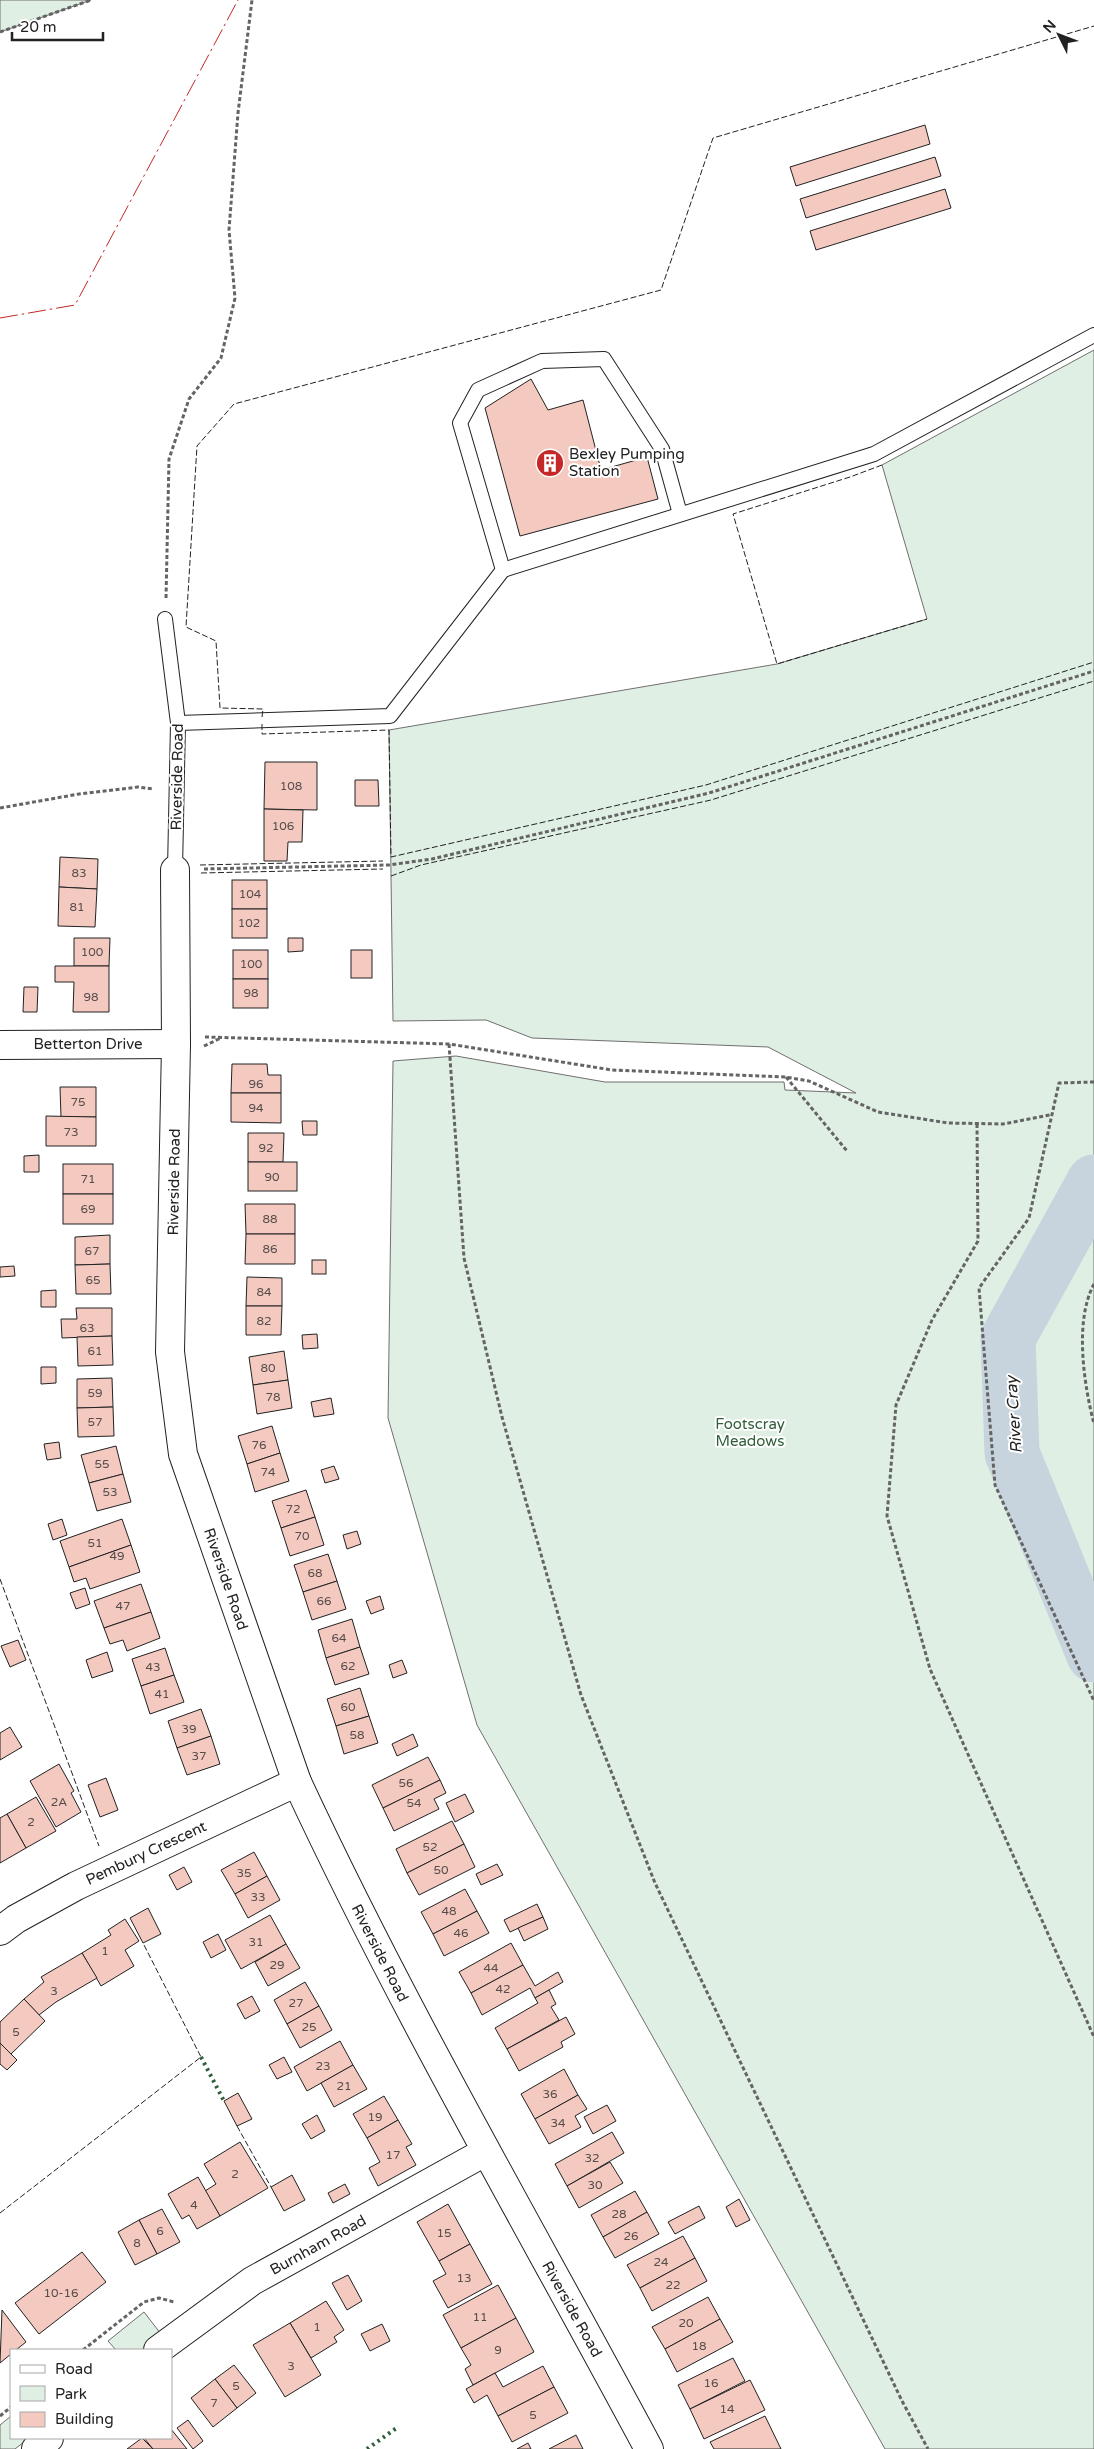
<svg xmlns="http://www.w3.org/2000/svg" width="1094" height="2449" font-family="'Varela Round',sans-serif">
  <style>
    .green { fill: #e0efe3; stroke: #6f6f6f }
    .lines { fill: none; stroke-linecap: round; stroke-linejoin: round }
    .river { stroke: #c7d3dd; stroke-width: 55 }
    .building { fill: #f3c9c0; stroke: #222 }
    .lane-casing { stroke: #222; stroke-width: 16 }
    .street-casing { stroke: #222; stroke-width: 30 }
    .path { stroke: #646464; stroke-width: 3; stroke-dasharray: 4 2.5; stroke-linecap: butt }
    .lane { stroke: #fff; stroke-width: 14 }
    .street { stroke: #fff; stroke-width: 28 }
    .hedge { stroke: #2f5e38; stroke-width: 4; stroke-dasharray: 2.5 4; stroke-linecap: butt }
    .fence { stroke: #222; stroke-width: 1; stroke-dasharray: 6 2.5; stroke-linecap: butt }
    .power { stroke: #c62828; stroke-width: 1; stroke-dasharray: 18 4 2.5 4; stroke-linecap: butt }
    .labels { text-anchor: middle; stroke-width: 4; stroke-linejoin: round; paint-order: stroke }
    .number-label { font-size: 12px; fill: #564c4a }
    .poi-label { font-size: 15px; fill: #222; stroke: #fff; text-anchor: start }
    .street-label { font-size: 15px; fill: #222; stroke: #fff }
    .park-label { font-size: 15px; fill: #2f5e38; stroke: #fff }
    .water-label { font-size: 16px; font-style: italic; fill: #222; stroke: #fff }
  </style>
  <rect width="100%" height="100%" fill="#fff"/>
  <g class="green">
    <path d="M0,0H91L0,32Z"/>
    <path d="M1094,350V2449H885L477,1725L388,1418L393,1061L456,1056L605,1082H784L785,1090L856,1093L768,1047L532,1038L486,1020L393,1021L389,730L777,664L927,619L882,465Z"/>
    <path d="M144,2312L161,2334L142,2350H116L108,2341Z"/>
    <path d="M11,2416V2438H29L15,2449H0V2425Z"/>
  </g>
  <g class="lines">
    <path class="river" d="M1094,1182L1008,1338L1012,1453L1094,1655"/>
  </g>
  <g class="building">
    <path d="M925,125L930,144L796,186L790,167Z"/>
    <path d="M935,157L941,176L806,218L800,199Z"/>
    <path d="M945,189L951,208L816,250L810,231Z"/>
    <path d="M531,379L548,410L583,400L601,470L647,457L658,499L520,536L485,408Z"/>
    <path d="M265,762H317V810L264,809Z"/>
    <path d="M355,780H378L379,806H355Z"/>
    <path d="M264,809L303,810L302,842H288L287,861H264Z"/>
    <path d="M60,857L98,859L97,889L59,887Z"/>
    <rect x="232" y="880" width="35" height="29"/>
    <path d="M59,887L97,889L95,927L58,926Z"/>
    <rect x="232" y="909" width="35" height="29"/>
    <path d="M74,938H110L109,966H74Z"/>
    <path d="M288,938H303V951L288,952Z"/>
    <rect x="233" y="950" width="35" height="29"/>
    <rect x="351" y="950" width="21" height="28"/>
    <path d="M55,966H109V1012H73L74,982H55Z"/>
    <rect x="233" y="979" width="35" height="29"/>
    <path d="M24,987H38L37,1012H23Z"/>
    <path d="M232,1064H267L268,1075H281V1093H231Z"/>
    <path d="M60,1087H96V1117H61Z"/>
    <path d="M231,1093H281V1123L231,1122Z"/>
    <path d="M46,1116L96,1117V1146H46Z"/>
    <path d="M302,1121H317V1135H303Z"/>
    <path d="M248,1133H284L283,1162H248Z"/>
    <path d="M39,1155V1172H24V1156Z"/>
    <rect x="248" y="1162" width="49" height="29"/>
    <rect x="63" y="1164" width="50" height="30"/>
    <rect x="63" y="1194" width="50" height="30"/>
    <path d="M245,1204H295V1234H246Z"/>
    <path d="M246,1234H295V1264H245Z"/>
    <path d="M110,1235V1264L75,1265V1237Z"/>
    <rect x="312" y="1260" width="14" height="14"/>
    <path d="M110,1264L111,1294H76L75,1265Z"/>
    <path d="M14,1266L15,1276L0,1277V1267Z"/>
    <path d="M247,1277L282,1278V1306H246Z"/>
    <path d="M56,1290V1307H41V1291Z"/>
    <path d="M246,1306H282L281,1335H246Z"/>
    <path d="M76,1308H112V1336L62,1338L61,1319H77Z"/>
    <path d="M317,1334L318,1348L303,1349L302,1335Z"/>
    <path d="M112,1336L113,1365L78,1366L77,1337Z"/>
    <path d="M284,1351L288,1380L253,1385L249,1357Z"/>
    <path d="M41,1367H56V1383L41,1384Z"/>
    <path d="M112,1378L113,1407L77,1408V1379Z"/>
    <path d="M288,1380L292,1408L257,1414L253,1385Z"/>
    <path d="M331,1398L334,1414L314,1417L311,1402Z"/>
    <path d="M113,1407L114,1436L78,1437L77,1408Z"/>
    <path d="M272,1426L280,1453L247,1464L238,1436Z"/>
    <path d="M59,1442L61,1458L47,1460L44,1444Z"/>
    <path d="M116,1446L123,1474L89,1483L81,1455Z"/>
    <path d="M280,1453L289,1481L255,1492L247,1464Z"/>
    <path d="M334,1466L339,1479L325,1483L321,1470Z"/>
    <path d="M123,1474L131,1502L97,1511L89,1483Z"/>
    <path d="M306,1490L315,1517L281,1528L272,1501Z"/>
    <path d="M315,1517L324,1545L290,1556L281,1528Z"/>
    <path d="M62,1519L67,1535L53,1540L48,1524Z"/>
    <path d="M122,1519L131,1545L69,1567L60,1541Z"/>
    <path d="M357,1531L361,1544L347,1549L343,1535Z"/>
    <path d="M131,1545L140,1572L90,1589L86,1578L74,1582L69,1567Z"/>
    <path d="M328,1554L337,1581L303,1592L294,1565Z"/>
    <path d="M337,1581L346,1609L312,1620L303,1592Z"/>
    <path d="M141,1584L151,1612L104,1628L94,1601Z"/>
    <path d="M85,1588L90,1604L76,1609L70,1593Z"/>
    <path d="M380,1596L384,1609L371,1614L366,1601Z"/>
    <path d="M151,1612L160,1638L127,1651L123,1640L110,1644L104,1628Z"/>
    <path d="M352,1619L360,1647L326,1658L318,1630Z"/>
    <path d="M18,1640L26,1660L10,1667L1,1646Z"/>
    <path d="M360,1647L369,1674L335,1685L326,1658Z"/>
    <path d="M165,1648L174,1675L141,1686L132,1659Z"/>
    <path d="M107,1652L113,1671L92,1678L86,1660Z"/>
    <path d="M402,1660L407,1673L393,1678L389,1665Z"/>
    <path d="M174,1675L184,1702L150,1714L141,1686Z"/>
    <path d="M360,1688L369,1716L336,1726L327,1699Z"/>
    <path d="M201,1709L211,1736L177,1748L168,1721Z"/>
    <path d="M369,1716L378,1743L344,1754L336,1726Z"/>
    <path d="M10,1727L22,1747L0,1760V1733Z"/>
    <path d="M413,1734L418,1746L397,1756L392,1744Z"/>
    <path d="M211,1736L220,1764L187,1775L177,1748Z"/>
    <path d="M428,1757L440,1780L383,1808L372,1785Z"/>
    <path d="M59,1764L74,1791L71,1793L81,1812L56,1827L30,1781Z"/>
    <path d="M106,1778L118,1810L100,1817L88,1785Z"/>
    <path d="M440,1780L446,1793L434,1799L439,1809L394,1831L383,1808Z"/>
    <path d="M465,1794L474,1812L455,1822L446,1803Z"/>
    <path d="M36,1797L56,1831L26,1848L7,1814Z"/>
    <path d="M7,1814L26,1848L0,1863V1818Z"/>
    <path d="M452,1821L464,1844L407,1873L396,1849Z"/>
    <path d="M464,1844L475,1867L419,1895L407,1873Z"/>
    <path d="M254,1852L267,1876L235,1894L221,1870Z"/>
    <path d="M497,1864L503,1875L481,1885L476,1874Z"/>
    <path d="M184,1867L192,1882L177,1890L169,1875Z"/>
    <path d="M267,1876L280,1900L248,1918L235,1894Z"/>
    <path d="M465,1889L477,1911L433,1934L421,1912Z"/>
    <path d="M537,1904L543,1917L510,1932L504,1920Z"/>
    <path d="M148,1908L161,1934L143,1943L130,1918Z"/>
    <path d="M477,1911L489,1933L444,1956L433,1934Z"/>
    <path d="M270,1915L286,1944L241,1969L225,1940Z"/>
    <path d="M543,1917L548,1929L524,1941L518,1928Z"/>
    <path d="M125,1919L139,1941L125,1950L134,1966L101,1986L82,1953L111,1935L108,1930Z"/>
    <path d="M218,1934L226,1950L211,1958L203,1942Z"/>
    <path d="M511,1943L523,1965L471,1993L459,1972Z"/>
    <path d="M286,1944L300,1968L268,1986L255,1962Z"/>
    <path d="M82,1953L97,1978L56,2002L39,2015L24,1999L44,1982L41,1977Z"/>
    <path d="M523,1965L535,1986L558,1972L563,1982L535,1998L530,1988L482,2015L471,1993Z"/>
    <path d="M305,1982L319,2006L287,2024L274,2000Z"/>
    <path d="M549,1990L556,2004L551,2007L559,2020L507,2049L495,2028L538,2003L535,1998Z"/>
    <path d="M252,1996L260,2011L245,2019L237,2004Z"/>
    <path d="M24,1999L45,2021L11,2054L0,2043V2022Z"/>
    <path d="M319,2006L332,2030L300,2048L287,2024Z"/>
    <path d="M566,2017L575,2034L561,2042L563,2047L519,2071L507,2049Z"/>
    <path d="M340,2041L353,2065L307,2091L294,2067Z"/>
    <path d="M0,2043L17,2060L7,2070L0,2064Z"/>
    <path d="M284,2057L292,2072L277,2079L269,2065Z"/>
    <path d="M353,2065L367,2089L334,2107L321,2083Z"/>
    <path d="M564,2069L578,2095L535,2119L521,2094Z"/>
    <path d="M238,2093L252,2119L237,2126L224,2101Z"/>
    <path d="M578,2095L587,2109L575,2116L581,2127L549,2144L535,2119Z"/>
    <path d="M384,2096L398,2120L367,2138L353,2114Z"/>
    <path d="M607,2105L616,2121L593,2134L584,2117Z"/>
    <path d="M317,2115L325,2131L311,2139L302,2124Z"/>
    <path d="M398,2120L412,2144L406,2147L416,2165L378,2186L369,2168L380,2162L367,2138Z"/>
    <path d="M612,2132L624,2153L567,2186L555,2164Z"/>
    <path d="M240,2142L268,2188L220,2216L205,2191L216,2184L204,2164Z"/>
    <path d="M610,2162L623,2183L579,2208L567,2186Z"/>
    <path d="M292,2175L305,2200L284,2211L271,2187Z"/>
    <path d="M198,2177L220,2216L197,2229L189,2215L182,2219L168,2194Z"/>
    <path d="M345,2184L350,2194L333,2203L328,2193Z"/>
    <path d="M635,2191L647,2212L603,2237L591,2215Z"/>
    <path d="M739,2199L750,2220L736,2227L726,2207Z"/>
    <path d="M448,2204L470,2244L439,2261L417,2222Z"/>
    <path d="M699,2206L705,2218L675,2234L668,2222Z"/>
    <path d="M162,2209L180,2242L157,2254L139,2220Z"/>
    <path d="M647,2212L659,2234L615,2258L603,2237Z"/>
    <path d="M139,2220L157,2254L135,2265L118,2232Z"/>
    <path d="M683,2236L695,2258L640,2288L627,2265Z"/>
    <path d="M470,2244L492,2284L448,2308L433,2281L446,2274L439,2261Z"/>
    <path d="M82,2252L106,2282L39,2334L15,2303Z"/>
    <path d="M695,2258L707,2281L652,2311L640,2288Z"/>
    <path d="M348,2275L362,2301L347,2310L332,2283Z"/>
    <path d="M498,2285L516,2318L461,2348L443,2315Z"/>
    <path d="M708,2297L720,2319L665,2349L652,2327Z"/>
    <path d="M326,2301L344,2330L334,2337L337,2342L311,2358L290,2323Z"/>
    <path d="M2,2310L26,2342L16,2350H11V2354L0,2363Z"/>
    <path d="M516,2318L534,2352L473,2385L465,2369L471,2365L461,2348Z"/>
    <path d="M720,2319L733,2342L677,2372L665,2349Z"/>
    <path d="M290,2323L321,2375L285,2397L253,2345Z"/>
    <path d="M382,2324L390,2341L370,2351L361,2334Z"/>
    <path d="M733,2358L745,2381L690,2409L678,2385Z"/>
    <path d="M234,2365L256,2393L237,2408L215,2379Z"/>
    <path d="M543,2366L554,2387L498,2416L487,2395L474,2403L466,2389L495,2373L503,2387Z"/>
    <path d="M215,2379L237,2408L213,2427L191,2398Z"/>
    <path d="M750,2380L765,2410L704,2439L690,2409Z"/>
    <path d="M554,2387L568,2413L512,2442L498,2416Z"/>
    <path d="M765,2416L781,2449H714L710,2442Z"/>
    <path d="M188,2420L203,2441L193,2449L177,2428Z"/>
    <path d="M171,2429L187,2449H153L144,2438H171Z"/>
    <path d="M576,2435L583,2449H549Z"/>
    <path d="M142,2438L153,2449H127Z"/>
    <path d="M528,2443L531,2449H517Z"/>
  </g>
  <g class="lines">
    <defs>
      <g id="lane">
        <path d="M503,570L460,423L478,390L542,361L604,359L662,449L680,514"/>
        <path d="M165,619L178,723L175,870"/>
        <path d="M178,723L390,716L503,570L874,454L1094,335"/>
      </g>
      <g id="street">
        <path d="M175,870L176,1044L170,1352L183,1454L297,1782C403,2010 530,2227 649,2449"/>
        <path d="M0,1045L176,1044"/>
        <path d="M0,1931L16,1919L76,1886L297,1782"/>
        <path d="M158,2350L252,2281L485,2152"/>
        <path d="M36,2449L49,2438"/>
      </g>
    </defs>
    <use href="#lane" class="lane-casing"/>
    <use href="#street" class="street-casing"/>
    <g class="path">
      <path d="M0,32L91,0"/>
      <path d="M166,598L169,459L189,399L221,358L235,298L229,230L238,113L252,0"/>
      <path d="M0,808L79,794L138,787L154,789"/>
      <path d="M204,869L389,865L432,859L709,793L1094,671"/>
      <path d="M205,1037L449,1044L612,1070L785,1077L809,1081L878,1112L948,1123L1003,1124L1050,1115"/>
      <path d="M449,1044L464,1258L502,1417L581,1695L655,1883L902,2401L928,2449"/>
      <path d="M204,1046L221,1038"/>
      <path d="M786,1077L847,1151"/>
      <path d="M1094,1082L1059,1083L1029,1218L979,1288L995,1485L1094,1701"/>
      <path d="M977,1124L978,1241L932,1320L896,1405L887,1516L930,1669L1094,2037"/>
      <path d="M1094,1284C1074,1321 1084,1385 1094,1424"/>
      <path d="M83,2350L144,2302L159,2298L174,2302"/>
      <path d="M0,2416L11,2407"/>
    </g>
    <use href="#lane" class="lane"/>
    <use href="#street" class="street"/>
    <g class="hedge">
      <path d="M201,2057L224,2101"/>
      <path d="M367,2449L398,2427"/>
    </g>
    <g class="fence">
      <path d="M882,465L850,477L733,514L777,664L927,619"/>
      <path d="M262,717L263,709L220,708L216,641L186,627L197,446L234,404L661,290L713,138L1094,26"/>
      <path d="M262,724V734L389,730L391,857L706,785L1094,662"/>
      <path d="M200,865L383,861"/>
      <path d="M201,873L383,869"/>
      <path d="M391,876L421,865L711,800L1094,681"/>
      <path d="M0,1579L99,1846"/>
      <path d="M237,2126L271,2187"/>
      <path d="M0,2213L201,2057L143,1943"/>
    </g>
    <path class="power" d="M0,318L75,305L238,0"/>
  </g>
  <defs>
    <symbol id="building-disc" viewBox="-11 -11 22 22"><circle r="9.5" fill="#c62828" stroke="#fff"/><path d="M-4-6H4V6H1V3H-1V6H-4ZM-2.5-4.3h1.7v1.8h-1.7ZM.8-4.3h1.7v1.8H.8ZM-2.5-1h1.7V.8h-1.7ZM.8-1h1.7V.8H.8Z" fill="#fff"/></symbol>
  </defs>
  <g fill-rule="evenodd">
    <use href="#building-disc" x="534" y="447" width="32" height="32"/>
  </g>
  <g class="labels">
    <g class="number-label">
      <text x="291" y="790">108</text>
      <text x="283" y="830">106</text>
      <text x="79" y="877">83</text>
      <text x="250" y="898">104</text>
      <text x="77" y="911">81</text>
      <text x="249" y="927">102</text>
      <text x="92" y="956">100</text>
      <text x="251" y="968">100</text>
      <text x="251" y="997">98</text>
      <text x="91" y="1001">98</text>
      <text x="256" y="1088">96</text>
      <text x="78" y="1106">75</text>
      <text x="256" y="1112">94</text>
      <text x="71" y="1136">73</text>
      <text x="266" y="1152">92</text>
      <text x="272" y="1181">90</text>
      <text x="88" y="1183">71</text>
      <text x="88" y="1213">69</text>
      <text x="270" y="1223">88</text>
      <text x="270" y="1253">86</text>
      <text x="92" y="1255">67</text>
      <text x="93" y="1284">65</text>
      <text x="264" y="1296">84</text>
      <text x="264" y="1325">82</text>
      <text x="87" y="1332">63</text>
      <text x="95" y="1355">61</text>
      <text x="268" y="1372">80</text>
      <text x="95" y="1397">59</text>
      <text x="273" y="1401">78</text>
      <text x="95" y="1426">57</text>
      <text x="259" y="1449">76</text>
      <text x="102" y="1468">55</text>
      <text x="268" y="1476">74</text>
      <text x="110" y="1496">53</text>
      <text x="293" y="1513">72</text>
      <text x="302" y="1540">70</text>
      <text x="95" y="1547">51</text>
      <text x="117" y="1560">49</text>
      <text x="315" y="1577">68</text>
      <text x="324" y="1605">66</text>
      <text x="123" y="1610">47</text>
      <text x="339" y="1642">64</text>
      <text x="348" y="1670">62</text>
      <text x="153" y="1671">43</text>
      <text x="162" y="1698">41</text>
      <text x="348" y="1711">60</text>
      <text x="189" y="1733">39</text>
      <text x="357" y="1739">58</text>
      <text x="199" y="1760">37</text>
      <text x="406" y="1787">56</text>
      <text x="59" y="1806">2A</text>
      <text x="414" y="1807">54</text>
      <text x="31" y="1826">2</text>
      <text x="430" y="1851">52</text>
      <text x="441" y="1874">50</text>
      <text x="244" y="1877">35</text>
      <text x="258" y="1901">33</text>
      <text x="449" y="1915">48</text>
      <text x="461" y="1937">46</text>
      <text x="256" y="1946">31</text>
      <text x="105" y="1955">1</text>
      <text x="277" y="1969">29</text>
      <text x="491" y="1972">44</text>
      <text x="503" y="1993">42</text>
      <text x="54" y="1995">3</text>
      <text x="296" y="2007">27</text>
      <text x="309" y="2031">25</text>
      <text x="16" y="2036">5</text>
      <text x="323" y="2070">23</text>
      <text x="344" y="2090">21</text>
      <text x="550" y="2098">36</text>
      <text x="375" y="2121">19</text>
      <text x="558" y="2127">34</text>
      <text x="393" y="2159">17</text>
      <text x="592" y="2162">32</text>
      <text x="235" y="2178">2</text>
      <text x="595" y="2189">30</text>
      <text x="194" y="2209">4</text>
      <text x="619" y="2218">28</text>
      <text x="160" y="2235">6</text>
      <text x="444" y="2237">15</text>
      <text x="631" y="2240">26</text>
      <text x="137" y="2247">8</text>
      <text x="661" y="2266">24</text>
      <text x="464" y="2282">13</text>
      <text x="673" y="2289">22</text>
      <text x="61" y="2297">10-16</text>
      <text x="480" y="2321">11</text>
      <text x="686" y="2327">20</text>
      <text x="317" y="2331">1</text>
      <text x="699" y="2350">18</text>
      <text x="498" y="2354">9</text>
      <text x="291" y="2370">3</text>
      <text x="711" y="2387">16</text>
      <text x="236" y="2390">5</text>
      <text x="214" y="2407">7</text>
      <text x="727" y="2413">14</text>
      <text x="533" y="2419">5</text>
    </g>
    <g class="poi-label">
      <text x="569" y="459">Bexley Pumping<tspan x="569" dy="17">Station</tspan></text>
    </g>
    <g class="street-label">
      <text transform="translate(177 777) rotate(-89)" y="5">Riverside Road</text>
      <text x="88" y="1049">Betterton Drive</text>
      <text transform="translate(174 1182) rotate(-89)" y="5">Riverside Road</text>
      <text transform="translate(226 1579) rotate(71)" y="5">Riverside Road</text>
      <text transform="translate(146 1853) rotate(-25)" y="5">Pembury Crescent</text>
      <text transform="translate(380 1953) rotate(63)" y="5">Riverside Road</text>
      <text transform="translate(318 2245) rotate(-29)" y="5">Burnham Road</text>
      <text transform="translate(572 2309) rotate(61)" y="5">Riverside Road</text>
    </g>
    <g class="park-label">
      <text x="750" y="1429">Footscray<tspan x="750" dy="17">Meadows</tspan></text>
    </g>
    <g class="water-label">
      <text transform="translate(1013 1415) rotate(-94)" y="6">River Cray</text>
    </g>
  </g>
  <rect x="10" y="2349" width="162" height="90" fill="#ffffff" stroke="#a7a7a7"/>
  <rect x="20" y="2365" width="25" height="8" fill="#ffffff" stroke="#a7a7a7"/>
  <text x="55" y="2374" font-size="15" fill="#222222">Road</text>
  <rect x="20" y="2386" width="25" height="15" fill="#e0efe3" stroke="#a7a7a7"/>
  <text x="55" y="2399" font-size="15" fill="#222222">Park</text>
  <rect x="20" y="2412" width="25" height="15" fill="#f3c9c0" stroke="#a7a7a7"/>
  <text x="55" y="2424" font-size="15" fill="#222222">Building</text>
  <g transform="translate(1059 35) rotate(312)" stroke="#ffffff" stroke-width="4" paint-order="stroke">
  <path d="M0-4L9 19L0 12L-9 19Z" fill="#222222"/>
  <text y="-8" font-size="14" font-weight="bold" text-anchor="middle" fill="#222222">N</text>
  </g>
  <path d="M12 32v8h91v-8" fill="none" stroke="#222222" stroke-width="2.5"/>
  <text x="20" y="32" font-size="15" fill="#222222" stroke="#ffffff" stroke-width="4" paint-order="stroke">20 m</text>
</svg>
